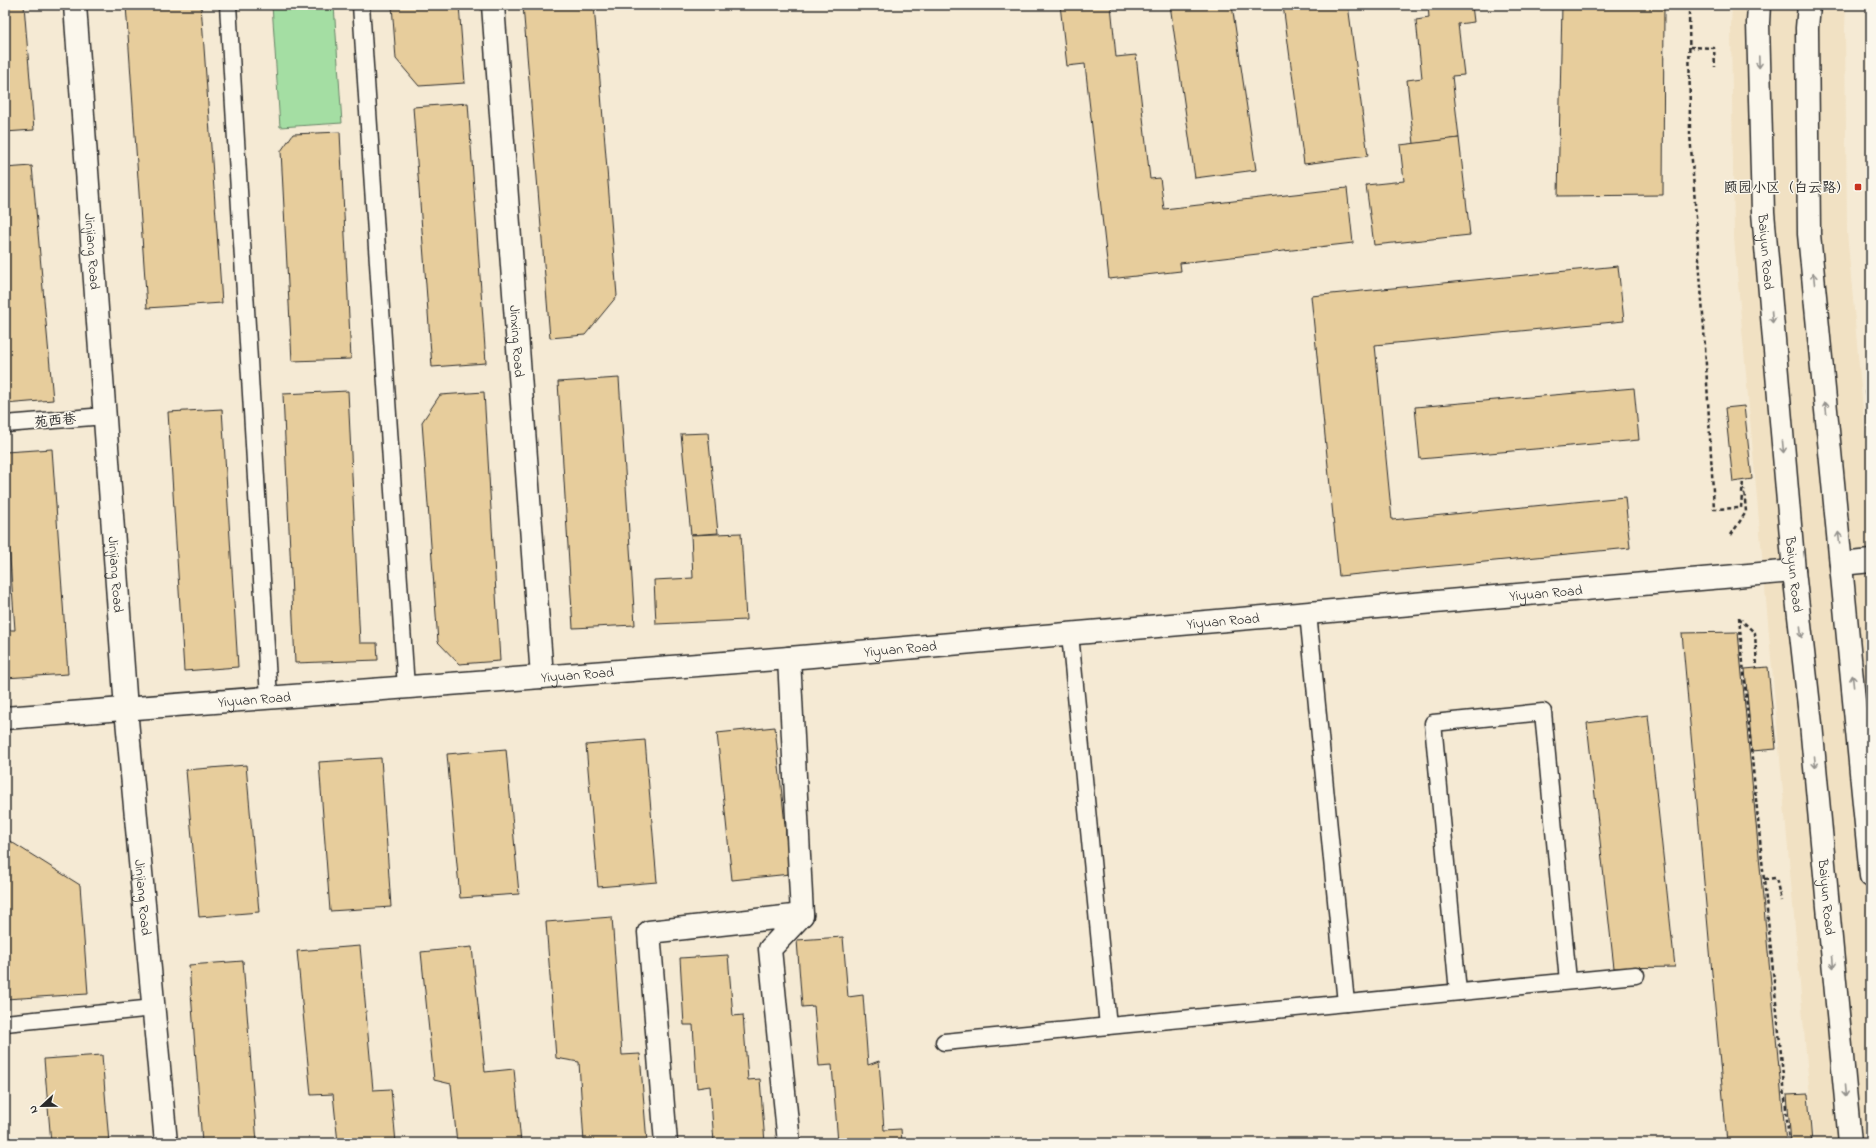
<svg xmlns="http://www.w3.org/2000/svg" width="1876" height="1148" font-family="'Indie Flower','LXGW WenKai TC',sans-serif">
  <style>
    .built { fill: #f1e1c3 }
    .green { fill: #a4dea3; stroke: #688467 }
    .building { fill: #e7cd9c; stroke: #2b2b2b }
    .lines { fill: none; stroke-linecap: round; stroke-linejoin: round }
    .service-casing { stroke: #2b2b2b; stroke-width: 19 }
    .minor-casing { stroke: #2b2b2b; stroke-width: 25 }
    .secondary-casing { stroke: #2b2b2b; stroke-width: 25 }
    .path { stroke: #2b2b2b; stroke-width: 2.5; stroke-dasharray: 4 3; stroke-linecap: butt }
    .service { stroke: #fbf7ec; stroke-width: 16 }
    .minor { stroke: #fbf7ec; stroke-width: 22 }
    .secondary { stroke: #fbf7ec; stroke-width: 22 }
    .oneway { stroke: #93918c }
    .poi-dot { fill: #c8321e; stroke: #fbf7ec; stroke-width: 1.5 }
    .labels { text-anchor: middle; stroke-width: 3; stroke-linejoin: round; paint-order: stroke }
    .poi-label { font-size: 14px; fill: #2b2b2b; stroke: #fbf7ec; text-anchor: end }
    .street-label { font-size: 14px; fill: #2b2b2b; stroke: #fbf7ec }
  </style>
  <rect width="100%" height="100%" fill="#f5ead4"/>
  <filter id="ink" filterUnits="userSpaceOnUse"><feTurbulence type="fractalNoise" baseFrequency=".025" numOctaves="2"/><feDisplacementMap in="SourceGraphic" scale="8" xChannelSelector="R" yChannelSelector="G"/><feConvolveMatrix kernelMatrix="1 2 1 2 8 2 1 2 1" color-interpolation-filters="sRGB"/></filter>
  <g filter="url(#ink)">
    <path class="built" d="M1732,5H1846L1845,29L1847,232L1871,500V1143H1814L1734,238L1731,26Z"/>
    <path class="green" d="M272,5H334L342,123L280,127Z"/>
    <g class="building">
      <path d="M5,5H24L34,130L5,132Z"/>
      <path d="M126,5H201L222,303L147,308Z"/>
      <path d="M392,5H459L465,83L419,86L396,59Z"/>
      <path d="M523,5H594L617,296L585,335L550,338Z"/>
      <path d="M1060,5H1111L1116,57L1136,55L1150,179L1160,178L1164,209L1347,188L1353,243L1180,263L1181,271L1109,279L1085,64L1067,66Z"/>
      <path d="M1170,5H1232L1256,170L1195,178Z"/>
      <path d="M1283,5H1348L1368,156L1304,164Z"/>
      <path d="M1428,5H1472L1474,22L1458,24L1464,75L1452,76L1459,138L1414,144L1407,80L1422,78L1416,20L1429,18Z"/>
      <path d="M1562,5H1664L1663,195L1558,196Z"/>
      <path d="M468,103L486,363L432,367L413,107Z"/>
      <path d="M340,132L351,359L292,361L281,151L293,134Z"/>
      <path d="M1459,138L1470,235L1374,245L1366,185L1404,181L1400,145Z"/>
      <path d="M32,166L53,400L5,404V168Z"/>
      <path d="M1618,266L1624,321L1375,345L1392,520L1625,497L1630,548L1339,576L1311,296Z"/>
      <path d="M619,378L635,625L573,628L558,382Z"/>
      <path d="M1634,388L1639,440L1420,459L1415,407Z"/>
      <path d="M1871,390V457L1865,391Z"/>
      <path d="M348,391L360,643H377L378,660L295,663L283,394Z"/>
      <path d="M484,392L500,661L459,664L438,642L422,422L440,395Z"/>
      <path d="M1744,406L1752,479L1733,482L1725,408Z"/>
      <path d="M222,409L238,667L184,671L168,412Z"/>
      <path d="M708,433L718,533L691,535L681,434Z"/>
      <path d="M52,449L68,674L5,678V630H15L5,487V452Z"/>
      <path d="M741,533L746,620L656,624L654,580L693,578L691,535Z"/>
      <path d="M1738,632L1786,1143H1727L1682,633Z"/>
      <path d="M1768,667L1776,749L1752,751L1745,669Z"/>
      <path d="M1648,715L1675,967L1614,968L1587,723Z"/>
      <path d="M775,727L790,874L732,880L717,733Z"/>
      <path d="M645,740L657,882L598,887L586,745Z"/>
      <path d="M506,749L519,894L460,898L447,754Z"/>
      <path d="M381,758L391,907L330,911L319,762Z"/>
      <path d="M246,765L259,912L199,917L186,770Z"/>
      <path d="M5,838L80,885L88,994L5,999Z"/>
      <path d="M612,917L622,1055L640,1054L647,1143H584L579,1062L556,1058L546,922Z"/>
      <path d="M843,937L848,997L863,995L868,1065L879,1061L884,1130L901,1129L902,1143H838L832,1065L819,1066L814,1006L802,1007L797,940Z"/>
      <path d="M360,946L373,1090L391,1089L396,1143H338L333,1094L311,1095L297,951Z"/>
      <path d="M472,947L485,1072L514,1069L521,1143H457L451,1084L434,1080L421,952Z"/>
      <path d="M728,955L733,1016L743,1015L748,1080L760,1079L765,1143H714L710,1086L697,1088L693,1025H684L680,958Z"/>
      <path d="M243,961L257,1143H202L189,965Z"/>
      <path d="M102,1055L109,1143H51L44,1059Z"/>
      <path d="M1808,1094L1812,1143H1791L1787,1095Z"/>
    </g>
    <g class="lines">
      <defs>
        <g id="service">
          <path d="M228,5L269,698"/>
          <path d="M361,5L406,688"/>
          <path d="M5,424L105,416"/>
          <path d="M1308,613L1346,1003"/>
          <path d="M1070,634L1108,1026"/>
          <path d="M1458,992L1433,723L1543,712L1568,981"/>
          <path d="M5,1023L154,1008"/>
          <path d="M944,1042L1636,975"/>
        </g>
        <g id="minor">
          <path id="s1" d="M75,5L126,709L166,1143"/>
          <path id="s2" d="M493,5L542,677"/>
          <path d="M1841,564L1871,561"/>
          <path id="s3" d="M5,718L789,658L1794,571"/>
          <path d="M666,1143L649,932L802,915"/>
          <path d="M789,1143L770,949L802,915L789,658"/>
        </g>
        <g id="secondary">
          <path id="s4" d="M1759,5L1758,23L1763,212L1794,571L1811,724L1850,1143"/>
          <path d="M1809,5L1807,28L1809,234L1871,876"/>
        </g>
      </defs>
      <use href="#service" class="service-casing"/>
      <use href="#minor" class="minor-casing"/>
      <use href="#secondary" class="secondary-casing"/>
      <g class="path">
        <path d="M1689,5L1690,133L1704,329L1714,509L1741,508L1743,480"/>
        <path d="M1690,47L1714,48L1715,67"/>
        <path d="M1731,535L1746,512L1744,489"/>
        <path d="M1739,617C1754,792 1774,968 1789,1143"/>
        <path d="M1739,618L1755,633L1757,668"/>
        <path d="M1764,879L1776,878L1781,901"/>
      </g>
      <use href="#service" class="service"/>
      <use href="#minor" class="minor"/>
      <use href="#secondary" class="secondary"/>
    </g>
    <defs><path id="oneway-shaft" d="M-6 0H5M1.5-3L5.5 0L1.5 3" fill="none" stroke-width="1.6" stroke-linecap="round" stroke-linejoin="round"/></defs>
    <g class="oneway">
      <use href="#oneway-shaft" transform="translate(1759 62) rotate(88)"/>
      <use href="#oneway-shaft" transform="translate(1814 279) rotate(-96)"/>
      <use href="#oneway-shaft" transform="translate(1772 317) rotate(85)"/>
      <use href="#oneway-shaft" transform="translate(1826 408) rotate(-96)"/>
      <use href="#oneway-shaft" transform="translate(1783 447) rotate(85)"/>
      <use href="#oneway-shaft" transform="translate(1839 538) rotate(-96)"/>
      <use href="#oneway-shaft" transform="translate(1801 632) rotate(84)"/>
      <use href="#oneway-shaft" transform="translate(1853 681) rotate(-96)"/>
      <use href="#oneway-shaft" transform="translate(1815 762) rotate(85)"/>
      <use href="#oneway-shaft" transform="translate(1833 962) rotate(85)"/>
      <use href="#oneway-shaft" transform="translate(1845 1091) rotate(85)"/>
    </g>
  </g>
  <rect class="poi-dot" x="1854" y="183" width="8" height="8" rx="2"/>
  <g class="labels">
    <g class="poi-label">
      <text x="1850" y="192">颐园小区（白云路）</text>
    </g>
    <g class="street-label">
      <text dy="5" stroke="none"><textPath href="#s1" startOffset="247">Jinjiang Road</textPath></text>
      <text dy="5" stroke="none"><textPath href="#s4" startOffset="247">Baiyun Road</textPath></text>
      <text dy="5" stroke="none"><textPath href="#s2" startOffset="337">Jinxing Road</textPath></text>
      <text transform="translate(55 420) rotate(-5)" y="5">苑西巷</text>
      <text dy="5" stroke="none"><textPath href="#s1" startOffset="571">Jinjiang Road</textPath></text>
      <text dy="5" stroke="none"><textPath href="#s4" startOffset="571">Baiyun Road</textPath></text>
      <text dy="5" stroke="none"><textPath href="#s3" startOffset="1546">Yiyuan Road</textPath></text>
      <text dy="5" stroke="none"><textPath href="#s3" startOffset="1222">Yiyuan Road</textPath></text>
      <text dy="5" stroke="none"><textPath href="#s3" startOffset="898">Yiyuan Road</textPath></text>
      <text dy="5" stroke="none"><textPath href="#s3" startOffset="574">Yiyuan Road</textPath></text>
      <text dy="5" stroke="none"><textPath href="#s3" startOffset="250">Yiyuan Road</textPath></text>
      <text dy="5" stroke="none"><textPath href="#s1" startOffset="895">Jinjiang Road</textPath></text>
      <text dy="5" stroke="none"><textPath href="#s4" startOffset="895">Baiyun Road</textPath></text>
    </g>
  </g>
  <rect width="1876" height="1148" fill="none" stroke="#fbf7ec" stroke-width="20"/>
  <rect x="10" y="10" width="1856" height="1128" fill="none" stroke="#2b2b2b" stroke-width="1.5" filter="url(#ink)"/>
  <g transform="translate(42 1106) rotate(248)" stroke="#fbf7ec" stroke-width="3" paint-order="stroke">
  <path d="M0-3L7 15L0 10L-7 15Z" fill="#2b2b2b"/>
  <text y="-6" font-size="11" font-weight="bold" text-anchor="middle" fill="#2b2b2b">N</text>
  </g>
</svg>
